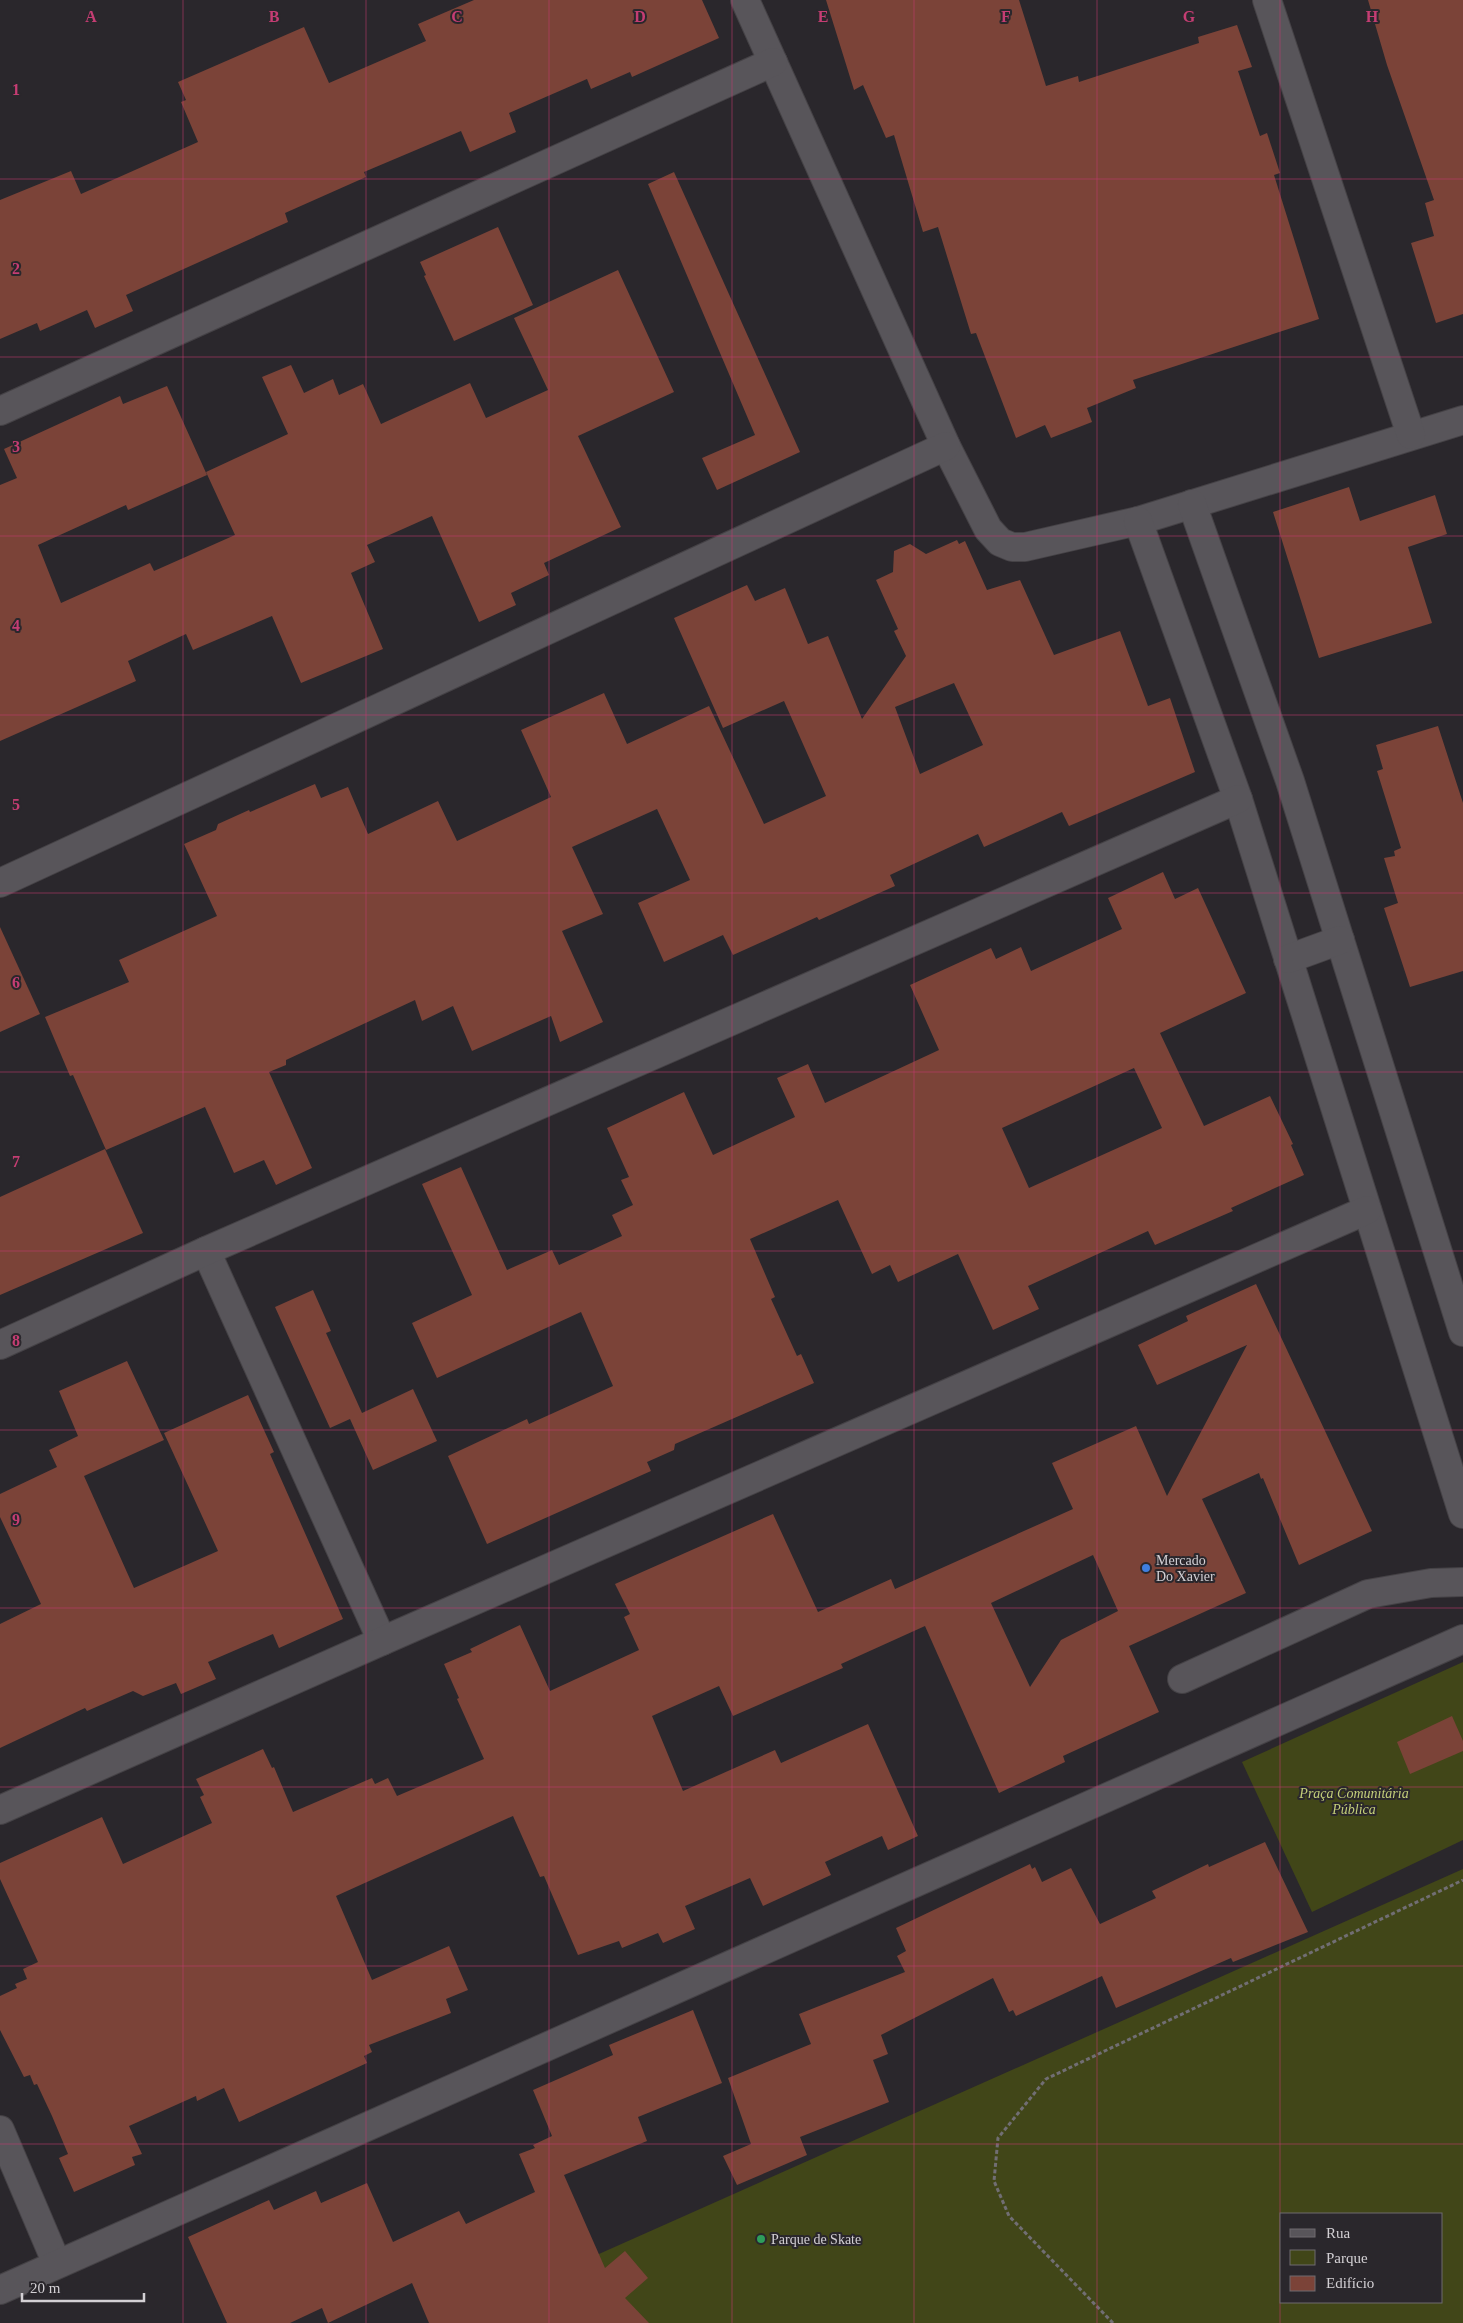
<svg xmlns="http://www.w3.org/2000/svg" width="1463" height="2323" font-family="'Times New Roman',serif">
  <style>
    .green { fill: #414618; fill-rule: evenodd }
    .building { fill: #7b4338; fill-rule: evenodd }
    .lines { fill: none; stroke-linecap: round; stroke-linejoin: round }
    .minor-casing { stroke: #454246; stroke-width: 30 }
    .path { stroke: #716e73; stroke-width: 3; stroke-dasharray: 4 2.5; stroke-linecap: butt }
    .minor { stroke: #58555a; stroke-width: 28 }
    .grid { fill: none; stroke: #c53d73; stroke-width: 1; stroke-opacity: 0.55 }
    .shop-dot { fill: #3f7fe0; stroke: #2a272c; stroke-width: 2 }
    .leisure-dot { fill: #2e9e5b; stroke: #2a272c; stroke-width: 2 }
    .labels { text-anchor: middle; stroke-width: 4; stroke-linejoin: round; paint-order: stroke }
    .poi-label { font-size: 14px; fill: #d3d0d4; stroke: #2a272c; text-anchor: start }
    .park-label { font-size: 14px; font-style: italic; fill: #c3ce79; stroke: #2a272c }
    .grid-label { font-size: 16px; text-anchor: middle; font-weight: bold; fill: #c53d73; stroke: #2a272c; stroke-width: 4; stroke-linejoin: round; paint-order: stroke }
  </style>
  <rect width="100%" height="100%" fill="#2a272c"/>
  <g class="green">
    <path d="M1463,1662V1840L1312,1912L1242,1762Z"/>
    <path d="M1463,1869V2323H444ZM1282,2214H1442V2302H1282Z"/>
  </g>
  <g class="building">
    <path d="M474,0H702L719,38L632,77L630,72L591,89L587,79L509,113L516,132L470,152L461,131L364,172L366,177L285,213L288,222L126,295L133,311L95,328L87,310L40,331L37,323L0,339V200L71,171L81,194L198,142L181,102L186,100L178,82L304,27L329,83L426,41L418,24Z"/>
    <path d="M826,0H1019L1046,86L1078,76L1079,82L1199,43L1198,37L1237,25L1252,67L1238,71L1260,136L1267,133L1280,173L1274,175L1319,319L1133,380L1136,388L1087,408L1092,422L1051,438L1045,425L1016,438L976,333L971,334L938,227L923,232L894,135L886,138L863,85L854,90Z"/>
    <path d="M1368,0H1463V314L1436,323L1411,243L1434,236L1425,203L1434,200L1387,65Z"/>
    <path d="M674,172L800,452L717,490L702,458L755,435L648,184Z"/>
    <path d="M498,227L533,305L454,341L424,276L426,275L420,262Z"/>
    <path d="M618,270L674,392L578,436L621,527L544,563L549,575L511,593L516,605L479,622L432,516L367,545L375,562L351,573L383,649L301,683L272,616L193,650L186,634L128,661L136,681L0,741V485L17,478L4,449L120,396L123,404L167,386L207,475L128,510L126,505L38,545L61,603L150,563L154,571L235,535L206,472L288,434L262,377L291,365L304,393L333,379L339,395L363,384L381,424L470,383L486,418L548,390L514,318Z"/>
    <path d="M1349,487L1360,521L1435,495L1447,534L1408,547L1432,623L1319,658L1273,512Z"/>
    <path d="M957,540L959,544L965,541L987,590L1020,580L1054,655L1120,631L1148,706L1170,698L1195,772L1069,826L1062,812L984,847L978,834L890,875L895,886L819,920L817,917L733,955L723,935L664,962L638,903L690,880L657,809L572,847L603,914L562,931L603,1022L560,1042L551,1016L472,1051L453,1006L422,1021L415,1000L286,1060V1065L269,1072L312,1168L276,1185L264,1160L234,1173L205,1107L106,1150L73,1075L70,1076L45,1017L129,982L119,960L217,916L184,844L216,830L218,824L249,810L250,812L315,784L321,798L348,787L368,834L438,801L457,841L551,797L521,730L604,693L627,744L709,706L764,824L826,796L784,701L723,728L674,618L747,585L755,601L785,588L808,644L828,636L862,719L906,656L894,631L898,629L876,580L893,572L894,551L910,544L926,554ZM954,683L983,745L920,774L895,707Z"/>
    <path d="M1438,726L1463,803V971L1410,987L1384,908L1398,903L1384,858L1395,856L1394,851L1401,848L1377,771L1383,769L1376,745Z"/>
    <path d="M1163,872L1175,899L1198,888L1246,993L1160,1033L1204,1126L1270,1096L1293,1144L1291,1145L1304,1175L1231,1208L1233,1211L1155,1245L1148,1231L1028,1286L1039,1309L993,1330L958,1254L898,1282L890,1265L872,1274L838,1200L750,1239L775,1297L771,1299L797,1356L801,1354L814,1383L675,1444L674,1450L647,1462L651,1471L487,1544L448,1456L527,1419L529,1424L613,1386L581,1312L437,1378L412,1323L472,1295L422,1184L461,1167L507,1270L552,1250L559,1265L622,1236L612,1215L633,1205L621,1180L629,1177L607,1128L684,1092L713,1155L795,1117L777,1078L808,1064L825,1103L939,1050L910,985L991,948L996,959L1021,947L1031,971L1122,929L1108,898ZM1134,1068L1162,1128L1029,1188L1002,1128Z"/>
    <path d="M0,927L40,1014L0,1032Z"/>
    <path d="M105,1149L143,1233L0,1295V1197Z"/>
    <path d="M1256,1284L1372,1531L1299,1565L1263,1478L1261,1479L1259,1473L1202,1499L1246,1593L1129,1646L1159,1712L1063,1756L1065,1762L999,1793L925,1626L841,1664L843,1668L733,1716L719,1686L652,1716L683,1791L775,1750L781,1763L868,1724L918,1836L888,1850L882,1836L825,1862L831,1875L763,1906L750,1878L685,1906L695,1929L663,1943L658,1933L622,1948L619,1941L578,1955L544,1876L540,1877L513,1816L336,1896L372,1980L449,1946L468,1990L446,1999L451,2013L369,2045L372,2052L364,2056L367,2063L239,2122L224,2088L197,2101L196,2096L129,2126L142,2154L132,2157L135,2165L74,2192L59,2158L68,2154L52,2116L37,2084L34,2085L30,2075L24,2077L0,2030V1996L17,1988L15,1984L27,1979L23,1969L38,1962L0,1879V1863L102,1817L123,1864L212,1823L200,1797L204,1795L196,1779L263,1749L272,1768L274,1767L293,1812L372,1778L375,1784L388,1778L397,1796L484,1759L457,1699L459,1698L444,1664L472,1652L470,1649L520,1625L550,1691L639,1650L624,1617L630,1614L615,1584L773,1514L818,1612L891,1579L895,1589L1073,1509L1052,1463L1136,1426L1167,1496L1247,1345L1157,1385L1138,1345L1188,1321L1186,1316ZM1093,1555L1118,1611L1061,1640L1030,1687L991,1603Z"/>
    <path d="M313,1290L331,1331L326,1333L362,1413L413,1389L437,1441L373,1470L350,1419L330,1428L275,1307Z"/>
    <path d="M127,1361L164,1440L84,1476L134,1588L218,1551L164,1433L248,1395L274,1452L270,1454L343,1619L279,1648L273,1634L208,1662L216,1679L181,1694L176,1683L143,1696L133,1691L87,1711L85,1708L0,1748V1624L41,1604L0,1517V1494L57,1467L49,1450L78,1436L59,1391Z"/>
    <path d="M1452,1716L1463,1741V1751L1410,1774L1397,1742Z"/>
    <path d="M1265,1842L1308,1932L1233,1962L1231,1958L1116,2008L1102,1976L1016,2016L1013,2010L1009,2012L993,1978L881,2035L888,2054L873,2060L889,2102L800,2137L807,2155L737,2185L723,2156L751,2144L728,2078L811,2044L799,2014L905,1972L897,1956L906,1951L896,1928L1030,1864L1032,1869L1035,1867L1042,1882L1071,1868L1100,1924L1156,1898L1152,1891L1208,1864L1209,1867Z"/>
    <path d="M693,2010L722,2083L638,2117L647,2141L564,2175L605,2268L625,2251L648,2278L625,2298L649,2323H429L412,2283L328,2323L322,2308L290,2323H227L188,2237L269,2200L274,2210L316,2191L321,2203L367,2183L393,2242L459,2211L466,2224L535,2192L519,2154L535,2148L533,2145L552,2136L533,2090L613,2055L609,2045Z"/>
  </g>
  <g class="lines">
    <defs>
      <g id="minor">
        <path d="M745,0L946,446L988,529L1000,542L1012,547H1025L1138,521L1463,420"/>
        <path d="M1267,0L1411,435"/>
        <path d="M0,411L773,62"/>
        <path d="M1192,504L1290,781L1463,1332"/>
        <path d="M1138,521L1238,799L1463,1514"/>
        <path d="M0,883L946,446"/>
        <path d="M1288,959L1340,940"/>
        <path d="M206,1251L382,1641"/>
        <path d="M0,1345L206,1251L1238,799"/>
        <path d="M1182,1679L1368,1594L1431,1583L1463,1582"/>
        <path d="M0,1810L382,1641L1367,1210"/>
        <path d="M0,2130L57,2264"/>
        <path d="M0,2290L1463,1639"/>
      </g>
    </defs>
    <use href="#minor" class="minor-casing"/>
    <path class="path" d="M1113,2323L1009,2216L994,2181L998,2138L1046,2079L1463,1880"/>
    <use href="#minor" class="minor"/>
  </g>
  <path class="grid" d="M183,0V2323M366,0V2323M549,0V2323M732,0V2323M914,0V2323M1097,0V2323M1280,0V2323M0,179H1463M0,357H1463M0,536H1463M0,715H1463M0,893H1463M0,1072H1463M0,1251H1463M0,1430H1463M0,1608H1463M0,1787H1463M0,1966H1463M0,2144H1463"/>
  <circle class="shop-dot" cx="1146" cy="1568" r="5"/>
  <circle class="leisure-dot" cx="761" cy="2239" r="5"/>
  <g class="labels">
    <g class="poi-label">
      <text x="1156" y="1565">Mercado<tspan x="1156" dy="16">Do Xavier</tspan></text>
      <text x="771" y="2244">Parque de Skate</text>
    </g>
    <g class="park-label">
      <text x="1354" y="1798">Praça Comunitária<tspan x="1354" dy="16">Pública</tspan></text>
    </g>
  </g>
  <g class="grid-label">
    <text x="91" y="22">A</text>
    <text x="274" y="22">B</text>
    <text x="457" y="22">C</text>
    <text x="640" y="22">D</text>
    <text x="823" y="22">E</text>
    <text x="1006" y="22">F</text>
    <text x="1189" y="22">G</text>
    <text x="1372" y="22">H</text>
    <text x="16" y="95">1</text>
    <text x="16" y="274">2</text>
    <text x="16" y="452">3</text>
    <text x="16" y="631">4</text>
    <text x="16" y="810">5</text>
    <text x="16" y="988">6</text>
    <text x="16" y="1167">7</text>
    <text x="16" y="1346">8</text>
    <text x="16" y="1525">9</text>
  </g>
  <rect x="1280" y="2213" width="162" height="90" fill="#2a272c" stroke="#6e6b6f"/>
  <rect x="1290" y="2229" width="25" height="8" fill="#58555a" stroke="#6e6b6f"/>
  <text x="1326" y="2238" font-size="15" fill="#d3d0d4">Rua</text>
  <rect x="1290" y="2250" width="25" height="15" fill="#414618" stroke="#6e6b6f"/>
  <text x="1326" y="2263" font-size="15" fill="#d3d0d4">Parque</text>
  <rect x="1290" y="2276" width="25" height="15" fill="#7b4338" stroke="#6e6b6f"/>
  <text x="1326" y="2288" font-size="15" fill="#d3d0d4">Edifício</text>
  <path d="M22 2293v8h122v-8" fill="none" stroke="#d3d0d4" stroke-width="2.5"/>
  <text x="30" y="2293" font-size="15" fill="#d3d0d4" stroke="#2a272c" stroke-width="4" paint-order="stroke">20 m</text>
</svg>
